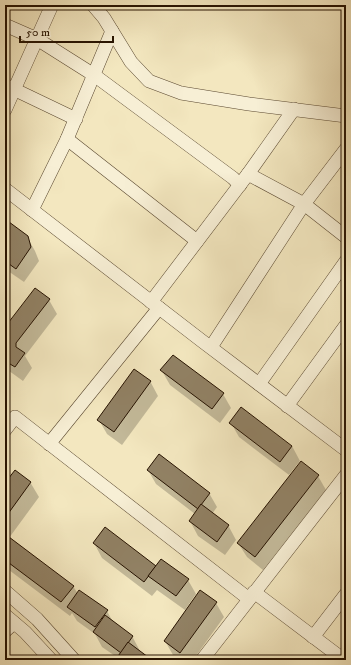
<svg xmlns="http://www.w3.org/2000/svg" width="351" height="665" font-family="'IM FELL DW Pica',serif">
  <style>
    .shadow { fill: #0003 }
    .building { fill: #918164; stroke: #271301 }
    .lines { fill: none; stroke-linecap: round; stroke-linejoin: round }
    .minor-casing { stroke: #5a4830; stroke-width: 14 }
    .minor { stroke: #f7efd5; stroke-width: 13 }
  </style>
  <rect width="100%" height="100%" fill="#f3e7bf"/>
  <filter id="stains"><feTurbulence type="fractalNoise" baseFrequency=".005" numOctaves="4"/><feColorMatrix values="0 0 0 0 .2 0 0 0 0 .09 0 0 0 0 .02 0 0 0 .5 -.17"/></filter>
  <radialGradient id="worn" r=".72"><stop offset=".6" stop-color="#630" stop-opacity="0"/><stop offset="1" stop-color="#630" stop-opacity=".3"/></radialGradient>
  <g class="shadow">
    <path d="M5,220L27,237L35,251L39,261L24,282L8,271L5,266Z"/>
    <path d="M49,300L57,314L25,356L32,368L23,381L5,368V329Z"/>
    <path d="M162,371L223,394L231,408L220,423L170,385Z"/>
    <path d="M150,381L158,396L122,445L107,434L99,420Z"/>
    <path d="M231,423L292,446L300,461L289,475L239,437Z"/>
    <path d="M148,470L209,493L217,507L212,514L228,525L236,540L225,555L198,536L190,521L195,514L156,484Z"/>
    <path d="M318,476L326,490L263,570L247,557L238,543Z"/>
    <path d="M30,482L39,497L9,538L73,586L78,594L107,611L114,624L132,636L140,651L139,652L151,660H117L118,658L102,647L95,634L77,621L72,613L70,616L5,567V485Z"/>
    <path d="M94,543L188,580L196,594L185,610L157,590L152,596L102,558Z"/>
    <path d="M216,603L224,617L193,660H179L173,655L165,641Z"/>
  </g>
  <g class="building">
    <path d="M5,219L28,236L31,247L16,269L5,261V247L7,245L5,243Z"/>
    <path d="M35,288L50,299L16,343V347L25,353L15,367L5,361V327Z"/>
    <path d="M173,355L224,393L212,409L160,370Z"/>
    <path d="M134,369L151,381L114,432L97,420Z"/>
    <path d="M241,407L292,446L280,462L229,423Z"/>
    <path d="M159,454L210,493L198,509L147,470Z"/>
    <path d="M301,461L319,475L255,557L237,543Z"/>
    <path d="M15,470L31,482L5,518V483Z"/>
    <path d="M201,504L229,525L217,542L189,521Z"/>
    <path d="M105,527L156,566L144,582L93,543Z"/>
    <path d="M5,534L74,586L61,602L5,560Z"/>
    <path d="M161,559L189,579L176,596L148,576Z"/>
    <path d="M79,590L108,610L95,627L67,607Z"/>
    <path d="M200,590L217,602L180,653L164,641Z"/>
    <path d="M105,615L133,636L121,653L93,632Z"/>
    <path d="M128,642L152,660L116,659Z"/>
  </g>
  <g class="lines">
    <defs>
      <g id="minor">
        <path d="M93,5L104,18L131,62L149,81L181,93L249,104L346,116"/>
        <path d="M5,25L37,39L94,75L233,178L240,185"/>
        <path d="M5,85L76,119"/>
        <path d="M5,110L52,5"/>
        <path d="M67,139L197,241"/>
        <path d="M248,174L304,204L346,237"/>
        <path d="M5,189L202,341L346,450"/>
        <path d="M32,210L67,139L112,31"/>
        <path d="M151,302L248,174L294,109"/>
        <path d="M211,347L304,204L346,149"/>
        <path d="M259,384L346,261"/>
        <path d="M287,406L346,325"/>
        <path d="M5,430L15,417L249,599"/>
        <path d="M49,444L159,308"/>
        <path d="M5,591L37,619L74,660"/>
        <path d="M254,592L344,660"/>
        <path d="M5,615L25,632L51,660"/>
        <path d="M5,631L14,623"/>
        <path d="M313,637L346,594"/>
        <path d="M202,660L346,475"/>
      </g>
    </defs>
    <use href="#minor" class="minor-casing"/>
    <use href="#minor" class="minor"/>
  </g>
  <rect width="351" height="665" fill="none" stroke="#f3e7bf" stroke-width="20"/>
  <rect x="6" y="6" width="339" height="653" fill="none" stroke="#271301" stroke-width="2"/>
  <rect x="10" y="10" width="331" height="645" fill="none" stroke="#271301"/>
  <path d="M20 36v6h93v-6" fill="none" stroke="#271301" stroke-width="2"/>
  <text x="26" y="36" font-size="12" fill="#271301" stroke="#f7efd5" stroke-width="3" paint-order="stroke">50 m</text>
  <rect width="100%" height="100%" filter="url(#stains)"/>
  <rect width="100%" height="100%" fill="url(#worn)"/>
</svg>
